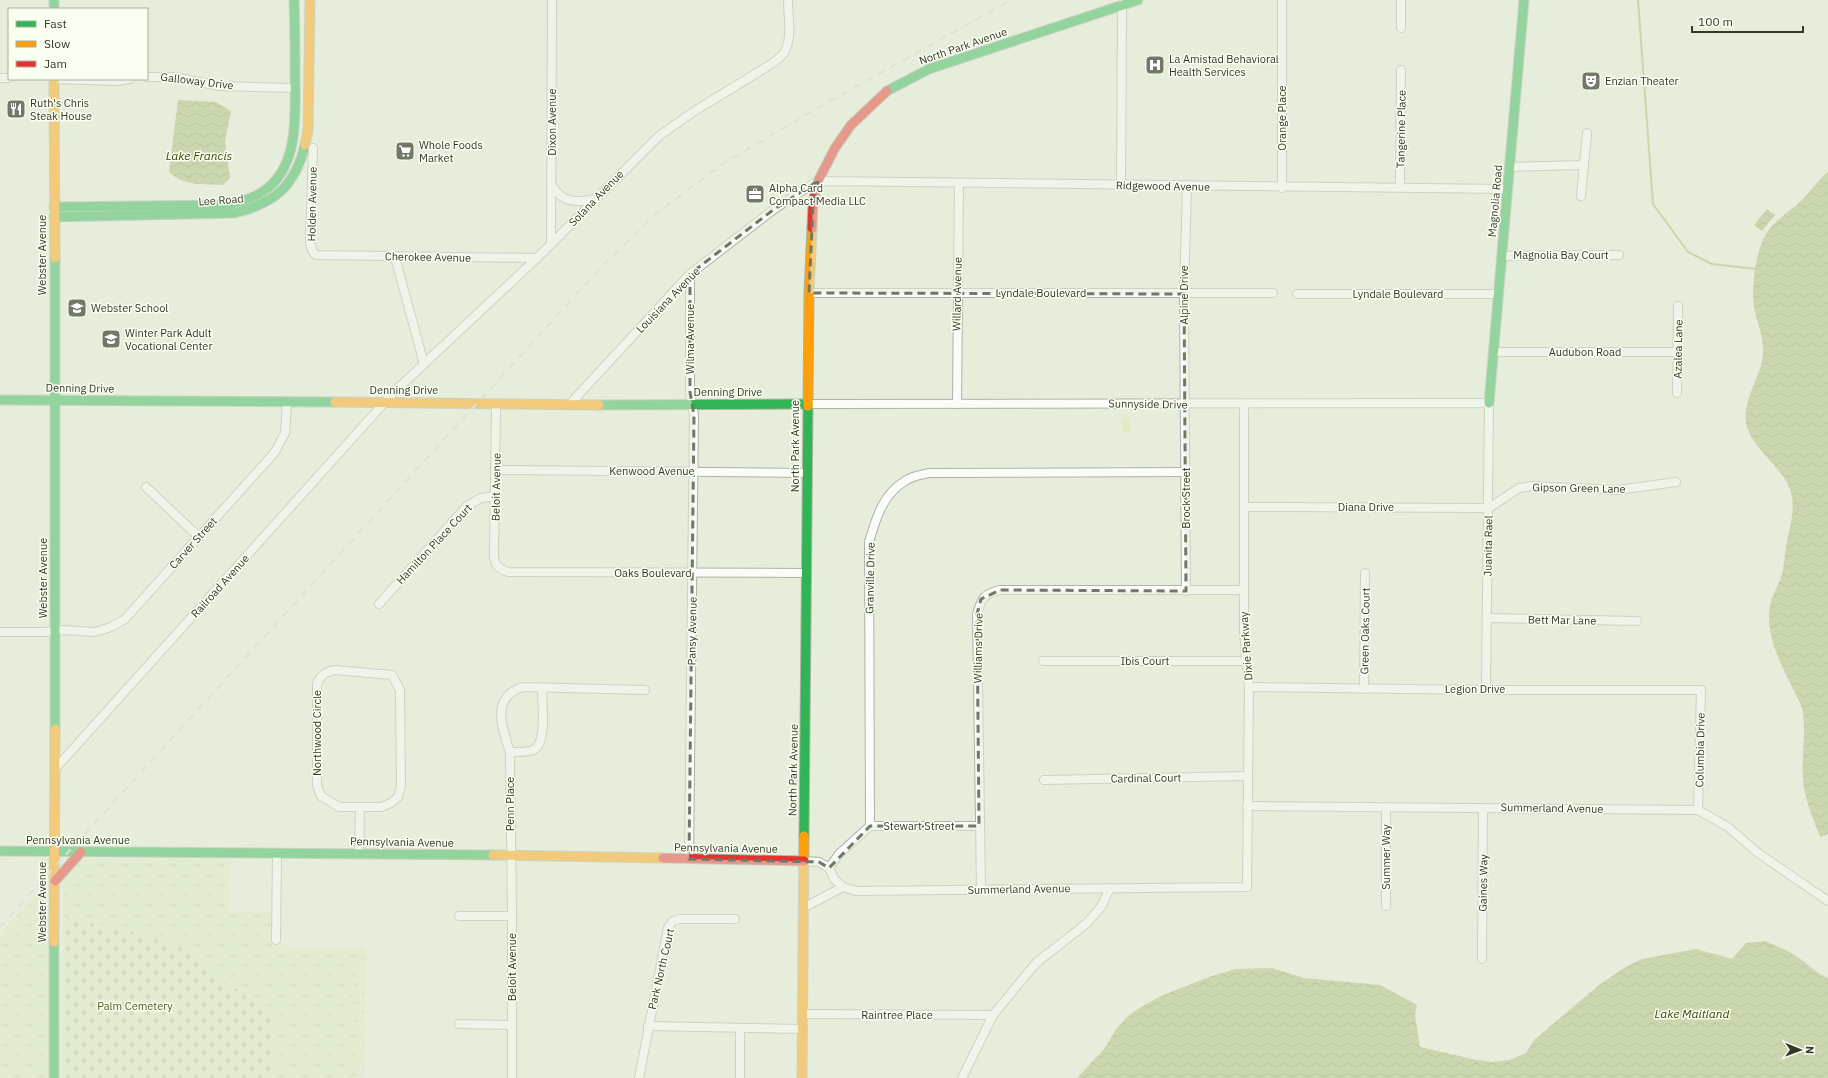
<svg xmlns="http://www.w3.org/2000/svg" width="1828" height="1078" font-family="'IBM Plex Sans',sans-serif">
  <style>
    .grass { fill: url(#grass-tufts) }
    .forest { fill: url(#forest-crowns) }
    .cemetery { fill: url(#cemetery-stones) }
    .garden { fill: #deebc3 }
    .water { fill: url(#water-waves) }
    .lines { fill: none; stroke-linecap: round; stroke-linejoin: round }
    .stream { stroke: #a6ba79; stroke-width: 2 }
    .street-casing { stroke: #aeb3a5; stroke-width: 10 }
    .fast-casing { stroke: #aeb3a5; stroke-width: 11 }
    .slow-casing { stroke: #aeb3a5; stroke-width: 11 }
    .jam-casing { stroke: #aeb3a5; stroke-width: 11 }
    .street { stroke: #fbfcf9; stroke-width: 8 }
    .fast { stroke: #30b455; stroke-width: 9 }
    .slow { stroke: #ff9f0a; stroke-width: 9 }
    .jam { stroke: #e5322d; stroke-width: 9 }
    .rail { stroke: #d2d4ce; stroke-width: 2; stroke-dasharray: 7 7; stroke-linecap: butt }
    .marked { fill: none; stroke: #727768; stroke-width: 3; stroke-dasharray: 8 5; stroke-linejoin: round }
    .labels { text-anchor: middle; stroke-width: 3; stroke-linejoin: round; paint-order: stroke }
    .street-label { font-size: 11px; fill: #33382a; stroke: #fafff1 }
    .poi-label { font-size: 11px; fill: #33382a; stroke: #fafff1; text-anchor: start }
    .park-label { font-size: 11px; fill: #4a5a1e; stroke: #fafff1 }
    .water-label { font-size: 12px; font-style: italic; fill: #374605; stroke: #fafff1 }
  </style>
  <defs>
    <pattern id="grass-tufts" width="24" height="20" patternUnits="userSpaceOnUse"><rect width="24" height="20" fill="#deebc3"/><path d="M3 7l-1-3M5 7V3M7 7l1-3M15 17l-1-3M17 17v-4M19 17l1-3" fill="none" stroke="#bfcaa8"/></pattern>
    <pattern id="forest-crowns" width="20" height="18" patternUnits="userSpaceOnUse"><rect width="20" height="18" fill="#deebc3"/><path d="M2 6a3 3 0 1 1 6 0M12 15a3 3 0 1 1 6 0" fill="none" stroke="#bfcaa8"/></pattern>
    <pattern id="cemetery-stones" width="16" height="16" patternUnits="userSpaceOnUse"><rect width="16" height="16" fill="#deebc3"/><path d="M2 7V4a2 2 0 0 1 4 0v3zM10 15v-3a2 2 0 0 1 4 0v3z" fill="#bfcaa8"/></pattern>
    <pattern id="water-waves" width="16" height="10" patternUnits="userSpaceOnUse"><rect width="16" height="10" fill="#a6ba79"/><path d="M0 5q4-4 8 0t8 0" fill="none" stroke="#889863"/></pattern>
  </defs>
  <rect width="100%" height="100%" fill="#e6edda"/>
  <g class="grass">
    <path d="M77,859H230L229,911H273V942H279L286,947H365L364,1078H272L273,1023L179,946L150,936L63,917V875Z"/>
    <path d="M46,884V896L51,910L50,1078H0V934Z"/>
  </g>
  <g class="forest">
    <path d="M362,947H365L364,1030L355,1025L352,1019L353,981L358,974L359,967L356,960Z"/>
    <path d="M364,1063V1078H352L356,1064Z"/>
  </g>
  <path class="cemetery" d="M63,917L150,936L179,946L258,1005L273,1023L272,1078H62Z"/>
  <rect class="garden" x="1122" y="417" width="8" height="15"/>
  <g class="water">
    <path d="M178,100L216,102L231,111L225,141L230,178L223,185C204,184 183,186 169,172Z"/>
    <path d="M1828,172V834L1820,837C1813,817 1804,800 1803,778C1801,755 1807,731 1802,708C1790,679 1768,648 1769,615C1769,602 1776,589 1781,578C1784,569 1784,558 1786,548C1788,532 1795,514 1792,498C1789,471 1755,453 1747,427C1740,402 1761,379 1763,354C1764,337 1757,323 1754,307C1751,287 1756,247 1768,231C1777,218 1792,210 1803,199C1812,190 1818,180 1828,172Z"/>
    <path d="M1767,209L1775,215L1762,231L1754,225Z"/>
    <path d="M1765,941C1777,946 1789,951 1799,958C1809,965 1817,974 1828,978V1078H1077L1104,1049L1117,1028L1128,1016L1141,1007L1163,995L1209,977L1236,969L1272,968L1304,978L1380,985L1417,1005L1415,1015L1420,1047L1477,1060L1492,1062L1510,1060L1526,1053L1534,1040L1599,985L1624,968L1642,959L1696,949L1732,959L1746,943Z"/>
  </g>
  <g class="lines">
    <path class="stream" d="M1638,0L1653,204L1688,252L1712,264L1756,269"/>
    <defs>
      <g id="street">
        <path d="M1282,0V188"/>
        <path d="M1401,28V0"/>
        <path d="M147,77H174L220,86L295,88"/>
        <path d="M0,78H9"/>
        <path d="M52,79L118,81L130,79"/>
        <path d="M313,148L310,243L313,252L316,255L537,258"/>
        <path d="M1510,167L1584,165"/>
        <path d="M1121,185L1122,4"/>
        <path d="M552,186C563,203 576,203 595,199"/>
        <path d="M1400,187L1401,70"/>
        <path d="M1581,196L1587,133"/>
        <path d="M551,244L552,0"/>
        <path d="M1503,256L1619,255"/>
        <path d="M395,257L424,364"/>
        <path d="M809,293H1273"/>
        <path d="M1297,294H1499"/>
        <path d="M1493,352H1678"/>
        <path d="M1677,393L1678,306"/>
        <path d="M496,403L494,556C495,566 499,569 508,572L807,573"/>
        <path d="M808,404L1489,403L1486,690"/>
        <path d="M957,404L959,183"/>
        <path d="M569,405L690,274L773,210L797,194L818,181L1507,189"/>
        <path d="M496,470L807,473"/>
        <path d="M146,487L199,537"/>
        <path d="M1244,507L1489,508L1519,488L1532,486L1618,490L1676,482"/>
        <path d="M1186,591L1184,294L1187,186"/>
        <path d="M379,604L467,506L481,498L496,496"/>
        <path d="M1487,618L1637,621"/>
        <path d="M0,632H45L63,630L95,632L111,627L125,619L275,452L285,433L287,402"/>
        <path d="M1043,661H1246"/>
        <path d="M335,670L392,675L400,690L401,786L398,797L391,803L381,807H339L321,796L317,785V685C320,675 325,672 335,670Z"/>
        <path d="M1249,687L1486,690H1701L1698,810"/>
        <path d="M1364,689L1365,573"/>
        <path d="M510,752C518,752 529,753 535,749C547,741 542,701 542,688"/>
        <path d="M55,769L393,393L537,258L659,136L693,112L773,63C778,59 784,55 786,49C792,35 788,15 788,0"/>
        <path d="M1044,780L1247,776"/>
        <path d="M1247,806L1698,810L1728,827L1758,853L1828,901"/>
        <path d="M1386,807V906"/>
        <path d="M870,826L869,542C876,518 883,494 905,481C912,476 922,475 929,473L1186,472"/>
        <path d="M359,854L360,807"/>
        <path d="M689,859L694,415L690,392V274"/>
        <path d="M804,861L819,862L829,868L834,879L843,887L856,891L1247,887L1249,687L1244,632V405"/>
        <path d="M829,868L839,854L870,826H979"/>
        <path d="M981,889L977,614C982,598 983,594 1000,590H1243"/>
        <path d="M803,908L843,887"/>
        <path d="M459,916H512"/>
        <path d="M276,940L277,853"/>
        <path d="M1482,959L1483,808"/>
        <path d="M802,1014L993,1015"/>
        <path d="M459,1024L512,1025"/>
        <path d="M648,1026L802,1029"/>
        <path d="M512,1078V916L510,752C502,728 490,697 523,687L645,690"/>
        <path d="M639,1078L668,928L672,922L679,919H735"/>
        <path d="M740,1078V1028"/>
        <path d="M962,1078L993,1015L1036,963L1086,924L1101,907L1110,888"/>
      </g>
      <g id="fast">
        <path d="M54,0V9"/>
        <path d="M887,91L929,69L1138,0"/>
        <path d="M54,207L229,205C243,201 257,197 268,188C300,162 295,110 295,73C295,49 295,24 294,0"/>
        <path d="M54,217L235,213C275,203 295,186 305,145"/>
        <path d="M0,400L335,402"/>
        <path d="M1489,403L1524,0"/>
        <path d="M599,405L808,404"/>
        <path d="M55,729V258"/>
        <path d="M804,836L808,406"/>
        <path d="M0,851L493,855"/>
        <path d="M54,1078V942"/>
      </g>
      <g id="slow">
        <path d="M54,79L55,258"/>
        <path d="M305,145L308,129L310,0"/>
        <path d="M335,402L599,405"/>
        <path d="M808,406L809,293L812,228"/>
        <path d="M493,855L663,858"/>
        <path d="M54,942L55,729"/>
        <path d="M802,1078L804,836"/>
      </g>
      <g id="jam">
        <path d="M812,228L813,204L818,181L835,148L851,125L887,91"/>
        <path d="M663,858L804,861"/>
        <path d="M55,881L81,852"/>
      </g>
    </defs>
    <use href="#street" class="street-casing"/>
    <use href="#fast" class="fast-casing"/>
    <use href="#slow" class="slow-casing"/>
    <use href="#jam" class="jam-casing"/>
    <use href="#street" class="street"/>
    <use href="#fast" class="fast"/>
    <use href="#slow" class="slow"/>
    <use href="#jam" class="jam"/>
    <path class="rail" d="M0,927L583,287L610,258L656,214L721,165L821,106L1011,0"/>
  </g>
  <path d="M0 0H1828V1078H0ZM818,181L813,204L809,293L1184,294L1186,591L1000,590L981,599L977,614L979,826H870L829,868L819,862L689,859L694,415L690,392V274L773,210Z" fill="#e6edda" fill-opacity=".55" fill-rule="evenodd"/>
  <path class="marked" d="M818,181L813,204L809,293L1184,294L1186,591L1000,590L981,599L977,614L979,826H870L829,868L819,862L689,859L694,415L690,392V274L773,210Z"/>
  <defs>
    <symbol id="hospital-square" viewBox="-11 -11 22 22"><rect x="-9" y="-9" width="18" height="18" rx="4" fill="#727768" stroke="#fafff1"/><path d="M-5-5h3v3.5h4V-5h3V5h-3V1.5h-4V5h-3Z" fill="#fff"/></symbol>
    <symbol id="theatre-square" viewBox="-11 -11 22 22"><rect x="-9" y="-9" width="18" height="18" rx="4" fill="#727768" stroke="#fafff1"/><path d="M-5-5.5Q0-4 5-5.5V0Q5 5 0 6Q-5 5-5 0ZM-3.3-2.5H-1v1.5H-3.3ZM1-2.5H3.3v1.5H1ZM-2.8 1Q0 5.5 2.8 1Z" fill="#fff"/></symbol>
    <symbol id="restaurant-square" viewBox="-11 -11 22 22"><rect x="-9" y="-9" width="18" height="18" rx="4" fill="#727768" stroke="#fafff1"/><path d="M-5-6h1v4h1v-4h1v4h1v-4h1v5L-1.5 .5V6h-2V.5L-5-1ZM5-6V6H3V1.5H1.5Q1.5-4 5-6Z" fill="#fff"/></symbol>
    <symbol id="supermarket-square" viewBox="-11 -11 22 22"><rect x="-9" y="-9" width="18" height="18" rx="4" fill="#727768" stroke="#fafff1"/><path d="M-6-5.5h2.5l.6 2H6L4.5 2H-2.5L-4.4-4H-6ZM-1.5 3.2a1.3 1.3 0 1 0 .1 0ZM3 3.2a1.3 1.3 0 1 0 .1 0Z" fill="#fff"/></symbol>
    <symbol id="office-square" viewBox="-11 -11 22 22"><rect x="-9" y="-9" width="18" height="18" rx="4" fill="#727768" stroke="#fafff1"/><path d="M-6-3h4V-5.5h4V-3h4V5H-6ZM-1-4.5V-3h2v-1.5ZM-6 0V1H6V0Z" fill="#fff"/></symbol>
    <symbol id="school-square" viewBox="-11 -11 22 22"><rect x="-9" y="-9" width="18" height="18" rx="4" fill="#727768" stroke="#fafff1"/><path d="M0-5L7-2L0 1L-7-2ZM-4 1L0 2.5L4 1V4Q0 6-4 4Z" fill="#fff"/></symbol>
  </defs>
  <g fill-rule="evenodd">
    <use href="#hospital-square" x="1144" y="54" width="22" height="22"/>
    <use href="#theatre-square" x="1580" y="70" width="22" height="22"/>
    <use href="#restaurant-square" x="5" y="98" width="22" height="22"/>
    <use href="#supermarket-square" x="394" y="140" width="22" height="22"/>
    <use href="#office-square" x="744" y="183" width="22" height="22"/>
    <use href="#school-square" x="66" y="297" width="22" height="22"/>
    <use href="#school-square" x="100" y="328" width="22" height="22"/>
  </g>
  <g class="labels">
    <g class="street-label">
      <text transform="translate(963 46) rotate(-19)" y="4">North Park Avenue</text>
      <text transform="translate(197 81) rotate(7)" y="4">Galloway Drive</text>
      <text transform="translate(1282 118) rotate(-90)" y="4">Orange Place</text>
      <text transform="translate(552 122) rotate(-90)" y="4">Dixon Avenue</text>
      <text transform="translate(1401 129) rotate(-89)" y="4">Tangerine Place</text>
      <text transform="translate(1163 186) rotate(1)" y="4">Ridgewood Avenue</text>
      <text transform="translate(596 198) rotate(-46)" y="4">Solana Avenue</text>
      <text transform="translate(221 200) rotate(-4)" y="4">Lee Road</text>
      <text transform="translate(1495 201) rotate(-85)" y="4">Magnolia Road</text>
      <text transform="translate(312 204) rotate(-89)" y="4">Holden Avenue</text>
      <text transform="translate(42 255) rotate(-90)" y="4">Webster Avenue</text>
      <text x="1561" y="259">Magnolia Bay Court</text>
      <text transform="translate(428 257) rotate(1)" y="4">Cherokee Avenue</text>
      <text x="1041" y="297">Lyndale Boulevard</text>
      <text transform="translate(957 294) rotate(-89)" y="4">Willard Avenue</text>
      <text x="1398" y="298">Lyndale Boulevard</text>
      <text transform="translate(1184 295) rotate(-90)" y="4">Alpine Drive</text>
      <text transform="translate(668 300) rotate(-46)" y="4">Louisiana Avenue</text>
      <text transform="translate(690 339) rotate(-90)" y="4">Wilma Avenue</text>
      <text transform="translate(1678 349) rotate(-89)" y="4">Azalea Lane</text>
      <text x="1585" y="356">Audubon Road</text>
      <text transform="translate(80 388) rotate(1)" y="4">Denning Drive</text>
      <text x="404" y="394">Denning Drive</text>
      <text x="728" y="396">Denning Drive</text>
      <text transform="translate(1148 404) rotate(1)" y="4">Sunnyside Drive</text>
      <text transform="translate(795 446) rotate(-90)" y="4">North Park Avenue</text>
      <text x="652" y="475">Kenwood Avenue</text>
      <text transform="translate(496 487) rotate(-89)" y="4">Beloit Avenue</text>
      <text transform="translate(1579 488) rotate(1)" y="4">Gipson Green Lane</text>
      <text transform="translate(1186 498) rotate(-90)" y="4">Brock Street</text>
      <text x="1366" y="511">Diana Drive</text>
      <text transform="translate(193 543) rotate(-48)" y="4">Carver Street</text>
      <text transform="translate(434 544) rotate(-47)" y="4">Hamilton Place Court</text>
      <text transform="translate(1488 546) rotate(-89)" y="4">Juanita Rael</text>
      <text x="653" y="577">Oaks Boulevard</text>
      <text transform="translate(43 578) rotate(-90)" y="4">Webster Avenue</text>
      <text transform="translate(870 578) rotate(-89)" y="4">Granville Drive</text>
      <text transform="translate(220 586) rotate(-48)" y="4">Railroad Avenue</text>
      <text transform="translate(1562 620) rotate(1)" y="4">Bett Mar Lane</text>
      <text transform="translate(692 631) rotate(-89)" y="4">Pansy Avenue</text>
      <text transform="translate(1365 631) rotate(-89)" y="4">Green Oaks Court</text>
      <text transform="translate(1246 646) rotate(-94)" y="4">Dixie Parkway</text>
      <text transform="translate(978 648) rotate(-89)" y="4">Williams Drive</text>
      <text x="1145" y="665">Ibis Court</text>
      <text x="1475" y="693">Legion Drive</text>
      <text transform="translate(317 733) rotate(-90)" y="4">Northwood Circle</text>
      <text transform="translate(1700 750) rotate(-89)" y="4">Columbia Drive</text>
      <text transform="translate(793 770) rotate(-89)" y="4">North Park Avenue</text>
      <text transform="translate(1146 778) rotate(-1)" y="4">Cardinal Court</text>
      <text transform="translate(510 804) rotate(-90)" y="4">Penn Place</text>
      <text transform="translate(1552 808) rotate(1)" y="4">Summerland Avenue</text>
      <text x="919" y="830">Stewart Street</text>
      <text x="78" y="844">Pennsylvania Avenue</text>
      <text transform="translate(402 842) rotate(1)" y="4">Pennsylvania Avenue</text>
      <text transform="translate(726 848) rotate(1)" y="4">Pennsylvania Avenue</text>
      <text transform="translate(1386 857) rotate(-90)" y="4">Summer Way</text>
      <text transform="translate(1483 883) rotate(-89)" y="4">Gaines Way</text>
      <text transform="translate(1019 889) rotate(-1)" y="4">Summerland Avenue</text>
      <text transform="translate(42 902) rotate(-90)" y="4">Webster Avenue</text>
      <text transform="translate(512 967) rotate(-90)" y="4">Beloit Avenue</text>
      <text transform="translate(661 969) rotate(-77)" y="4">Park North Court</text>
      <text x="897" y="1019">Raintree Place</text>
    </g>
    <g class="poi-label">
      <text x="1169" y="63">La Amistad Behavioral<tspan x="1169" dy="13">Health Services</tspan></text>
      <text x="1605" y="85">Enzian Theater</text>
      <text x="30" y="107">Ruth's Chris<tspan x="30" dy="13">Steak House</tspan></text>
      <text x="419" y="149">Whole Foods<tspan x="419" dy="13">Market</tspan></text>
      <text x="769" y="192">Alpha Card<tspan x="769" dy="13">Compact Media LLC</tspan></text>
      <text x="91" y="312">Webster School</text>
      <text x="125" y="337">Winter Park Adult<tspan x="125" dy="13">Vocational Center</tspan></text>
    </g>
    <g class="park-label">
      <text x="135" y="1010">Palm Cemetery</text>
    </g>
    <g class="water-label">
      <text x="199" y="160">Lake Francis</text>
      <text x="1692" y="1018">Lake Maitland</text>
    </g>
  </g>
  <rect x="8" y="8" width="140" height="72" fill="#fafff1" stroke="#aaafa1"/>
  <rect x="16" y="21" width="20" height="6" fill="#30b455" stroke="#aaafa1"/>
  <text x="44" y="28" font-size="12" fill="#33382a">Fast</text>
  <rect x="16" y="41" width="20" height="6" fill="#ff9f0a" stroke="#aaafa1"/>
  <text x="44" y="48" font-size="12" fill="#33382a">Slow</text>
  <rect x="16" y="61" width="20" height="6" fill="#e5322d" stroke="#aaafa1"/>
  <text x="44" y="68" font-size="12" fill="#33382a">Jam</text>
  <g transform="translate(1800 1050) rotate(91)" stroke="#fafff1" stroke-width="3" paint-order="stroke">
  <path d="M0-3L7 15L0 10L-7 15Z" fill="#33382a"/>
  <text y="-6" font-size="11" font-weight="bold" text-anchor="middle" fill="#33382a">N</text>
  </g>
  <path d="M1692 26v6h111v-6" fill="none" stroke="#33382a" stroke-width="2"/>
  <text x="1698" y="26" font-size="12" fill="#33382a" stroke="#fafff1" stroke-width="3" paint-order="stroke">100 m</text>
</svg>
